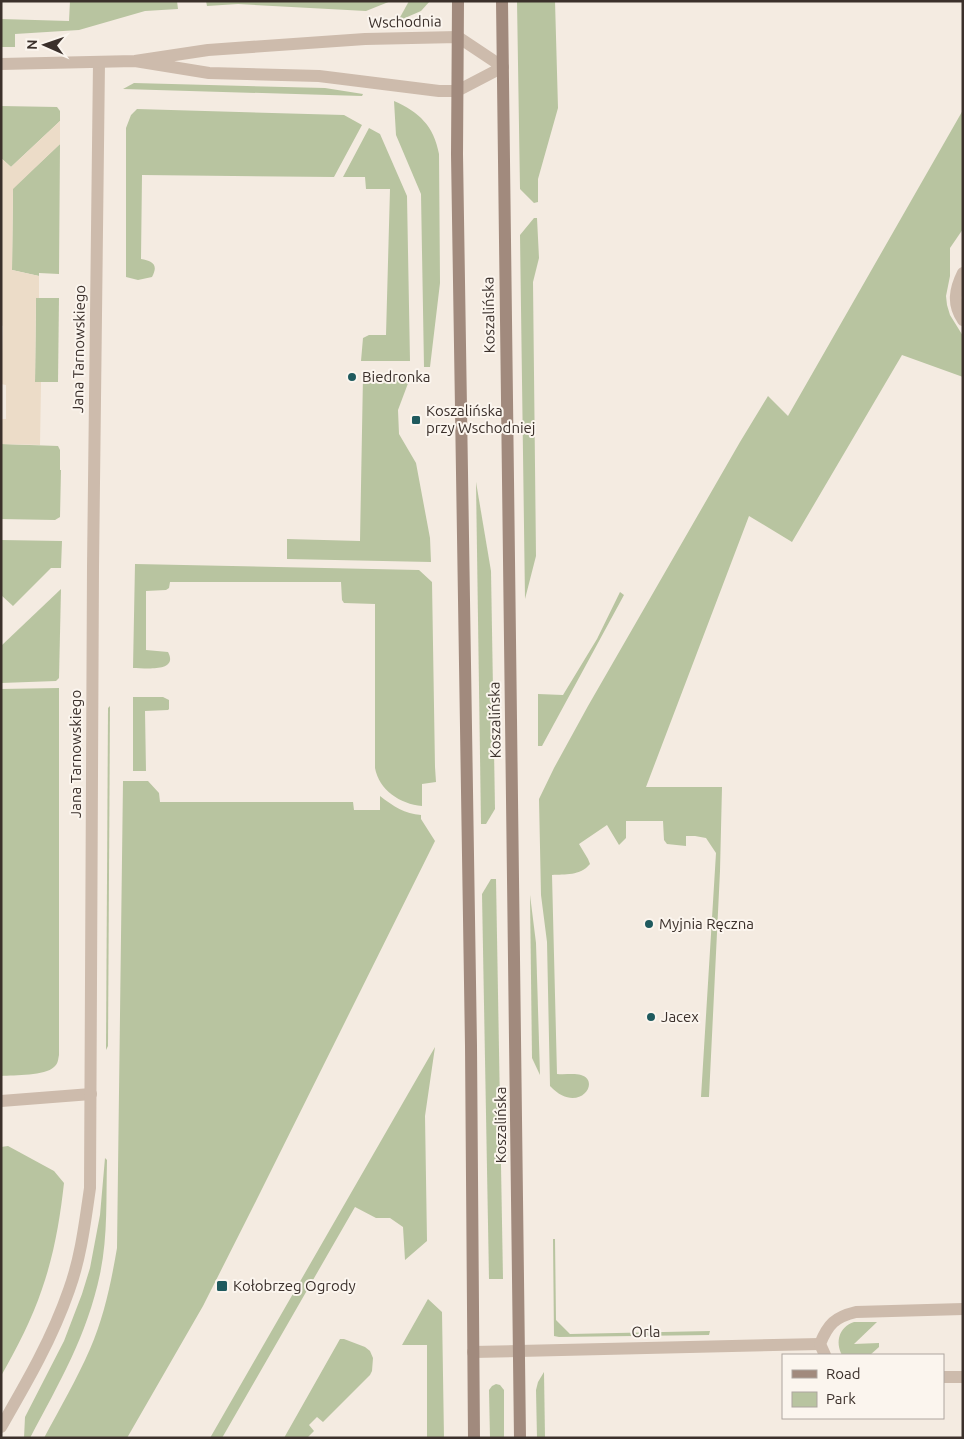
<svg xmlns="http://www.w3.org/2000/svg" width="964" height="1439" font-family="Ubuntu,sans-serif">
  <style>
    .green { fill: #b8c4a0 }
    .plaza { fill: #ecdcc8 }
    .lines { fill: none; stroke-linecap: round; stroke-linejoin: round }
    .minor { stroke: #cdbbac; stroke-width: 12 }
    .tertiary { stroke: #cdbbac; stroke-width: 12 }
    .secondary { stroke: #a18a7d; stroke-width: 12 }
    .poi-dot { fill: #1f5a5e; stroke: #fbf5ee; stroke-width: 2 }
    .labels { text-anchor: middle; stroke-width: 4; stroke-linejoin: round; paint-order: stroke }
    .street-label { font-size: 15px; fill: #3b302b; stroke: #fbf5ee }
    .poi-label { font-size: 15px; fill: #3b302b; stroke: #fbf5ee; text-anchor: start }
  </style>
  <rect width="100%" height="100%" fill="#f4ebe1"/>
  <g class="green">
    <path d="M70,1H177L178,9L145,11L79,30L15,34V47H1V19L69,21Z"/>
    <path d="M206,1H391L366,11L238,4L207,6Z"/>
    <path d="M409,1H430L421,11L398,21Z"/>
    <path d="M517,1H555L558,108L538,179V202L534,203L520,189Z"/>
    <path d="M134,83L325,88L363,94L362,96L123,89Z"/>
    <path d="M394,101C419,112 434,126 439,154L440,283L430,367H424L421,194L396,135Z"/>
    <path d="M1,106L57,107L60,111V121L11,167L1,158Z"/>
    <path d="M137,109L344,115L362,125L334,177L142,175L141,259C152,261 159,264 152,277L138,280L126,277V128L131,115Z"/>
    <path d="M963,110V229L950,248V276L946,296L947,305L950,315L963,336V377L902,355L792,542L749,516L646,787H722L720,871L709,1097H701L716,853L706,838L695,836H686V846L667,844L664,840L663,821H626V838L619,845L607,825L579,844L588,859L590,864C580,876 565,874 552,875L557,1074C565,1075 574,1073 581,1075C602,1081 578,1116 550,1086L547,942L541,895L539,799L554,768L588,706L740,442L768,396L788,416Z"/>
    <path d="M369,128L380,134L407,196L410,361H361L363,338L369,335H386L390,189H366L365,177H343Z"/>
    <path d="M60,144L59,274L39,273V276L12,270L13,188Z"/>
    <path d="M534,218H537L539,258L533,282L536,556L525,599L520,235Z"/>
    <path d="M36,298H59L58,382H35Z"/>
    <path d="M363,376L410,378L398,410L399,434L416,463L430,538L431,562L287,559V539L360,541Z"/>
    <path d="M1,444L58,446L60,450V470H61L60,517L55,520L1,519Z"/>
    <path d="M476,482L491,571L495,809L486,824H481Z"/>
    <path d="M1,540L62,541L61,568H51L13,606L1,595Z"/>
    <path d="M135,564L419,570L432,582L435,767L436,782L422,784V806C400,804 379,790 375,768V604L344,603L342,600L341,582H170L169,588L166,590L146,591V650L168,652C179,673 144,668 133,668Z"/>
    <path d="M61,589L59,678L56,681L1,683V646Z"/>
    <path d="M620,592L624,595L542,746H538V694L563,695L597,639Z"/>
    <path d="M59,688V1055C58,1060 58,1064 54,1067C45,1076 15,1075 1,1076V689Z"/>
    <path d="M133,697H163L169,700V709L168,710L145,711L146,771H133Z"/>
    <path d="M110,706L108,1046L106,1050L108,708Z"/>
    <path d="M123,781H148L159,793L160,802H353L354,810H380V796C393,806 405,814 421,815V819L435,841L257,1199L203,1306L127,1438H44C60,1408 77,1379 90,1349C104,1317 111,1283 117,1248Z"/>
    <path d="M491,879H496L503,1279H489L482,894Z"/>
    <path d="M530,895L536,943L540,1075L532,1058Z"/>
    <path d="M435,1047L425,1116L427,1241L405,1260L403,1227L390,1218H376L355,1207L222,1438H210Z"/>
    <path d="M8,1146L54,1171L64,1183C60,1219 54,1255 42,1289C32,1319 17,1348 1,1376V1147Z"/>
    <path d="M105,1158L107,1160C106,1197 108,1237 100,1274C87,1336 59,1383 30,1438H24L25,1417L64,1341L82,1294L90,1268L100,1215Z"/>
    <path d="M553,1239H555L556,1320L570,1334L710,1331L709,1335L559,1337L554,1336Z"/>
    <path d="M428,1299L442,1312L444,1438H427V1345H402Z"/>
    <path d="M854,1322H877L854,1344L879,1343V1347L870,1355H842C835,1342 839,1327 854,1322Z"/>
    <path d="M340,1339H344L365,1347L370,1351L373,1358L372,1371L370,1375L323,1422L317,1417L309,1425L314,1431L307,1438H284Z"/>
    <path d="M544,1372L545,1438H537L536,1390L538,1382Z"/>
    <path d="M496,1384L500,1385L504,1390V1438H490L489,1390L492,1386Z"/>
  </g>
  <path class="plaza" d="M60,121V144L13,189L12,270L39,276V298H36L35,382H41V385L40,445L1,444V419H6V385L1,384L3,326L1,325V158L11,167Z"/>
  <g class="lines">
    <g class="minor">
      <path d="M963,273C955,289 952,304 963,320"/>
      <path d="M1,1101L91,1094"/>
      <path d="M473,1352L820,1344"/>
      <path d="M825,1355L820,1344C828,1324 835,1317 856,1312L963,1309"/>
      <path d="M943,1377H963"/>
      <path d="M1,1427C27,1382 52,1339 69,1290C81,1257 85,1222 90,1188L93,567L99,62"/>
    </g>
    <path class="tertiary" d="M1,64L135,61L208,50L365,39L458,37L503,67L457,91H439L319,76L209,73L135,61"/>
    <g class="secondary">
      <path d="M458,1L457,154L471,1046L474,1438"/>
      <path d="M502,1C507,480 515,959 520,1438"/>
    </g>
  </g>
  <g class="poi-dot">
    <circle cx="352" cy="377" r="5"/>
    <rect x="411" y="415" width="10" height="10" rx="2.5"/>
    <circle cx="649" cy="924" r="5"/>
    <circle cx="651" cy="1017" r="5"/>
    <rect x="216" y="1280" width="12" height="12" rx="2.5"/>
  </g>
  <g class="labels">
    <g class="street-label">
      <text transform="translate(405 22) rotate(-1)" y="5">Wschodnia</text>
      <text transform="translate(489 315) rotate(-91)" y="5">Koszalińska</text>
      <text transform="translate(79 349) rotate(-89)" y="5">Jana Tarnowskiego</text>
      <text transform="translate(495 720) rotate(-91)" y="5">Koszalińska</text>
      <text transform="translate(76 754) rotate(-90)" y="5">Jana Tarnowskiego</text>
      <text transform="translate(501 1125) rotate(-90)" y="5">Koszalińska</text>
      <text transform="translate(646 1332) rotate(-1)" y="5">Orla</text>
    </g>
    <g class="poi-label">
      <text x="362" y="382">Biedronka</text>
      <text x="426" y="416">Koszalińska<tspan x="426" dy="17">przy Wschodniej</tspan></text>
      <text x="659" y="929">Myjnia Ręczna</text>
      <text x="661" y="1022">Jacex</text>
      <text x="233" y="1291">Kołobrzeg Ogrody</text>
    </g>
  </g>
  <rect width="964" height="1439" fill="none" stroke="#3b302b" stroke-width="5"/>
  <rect x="782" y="1354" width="162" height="65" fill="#fbf5ee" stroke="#aea6a0"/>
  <rect x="792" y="1370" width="25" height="8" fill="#a18a7d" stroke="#aea6a0"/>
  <text x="826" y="1379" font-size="15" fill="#3b302b">Road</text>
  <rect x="792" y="1392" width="25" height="15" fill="#b8c4a0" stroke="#aea6a0"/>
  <text x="826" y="1404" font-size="15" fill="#3b302b">Park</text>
  <g transform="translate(45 45) rotate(272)" stroke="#fbf5ee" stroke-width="4" paint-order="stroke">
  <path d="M0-4L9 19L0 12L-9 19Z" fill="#3b302b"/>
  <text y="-8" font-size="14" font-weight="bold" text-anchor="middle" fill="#3b302b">N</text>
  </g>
</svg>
